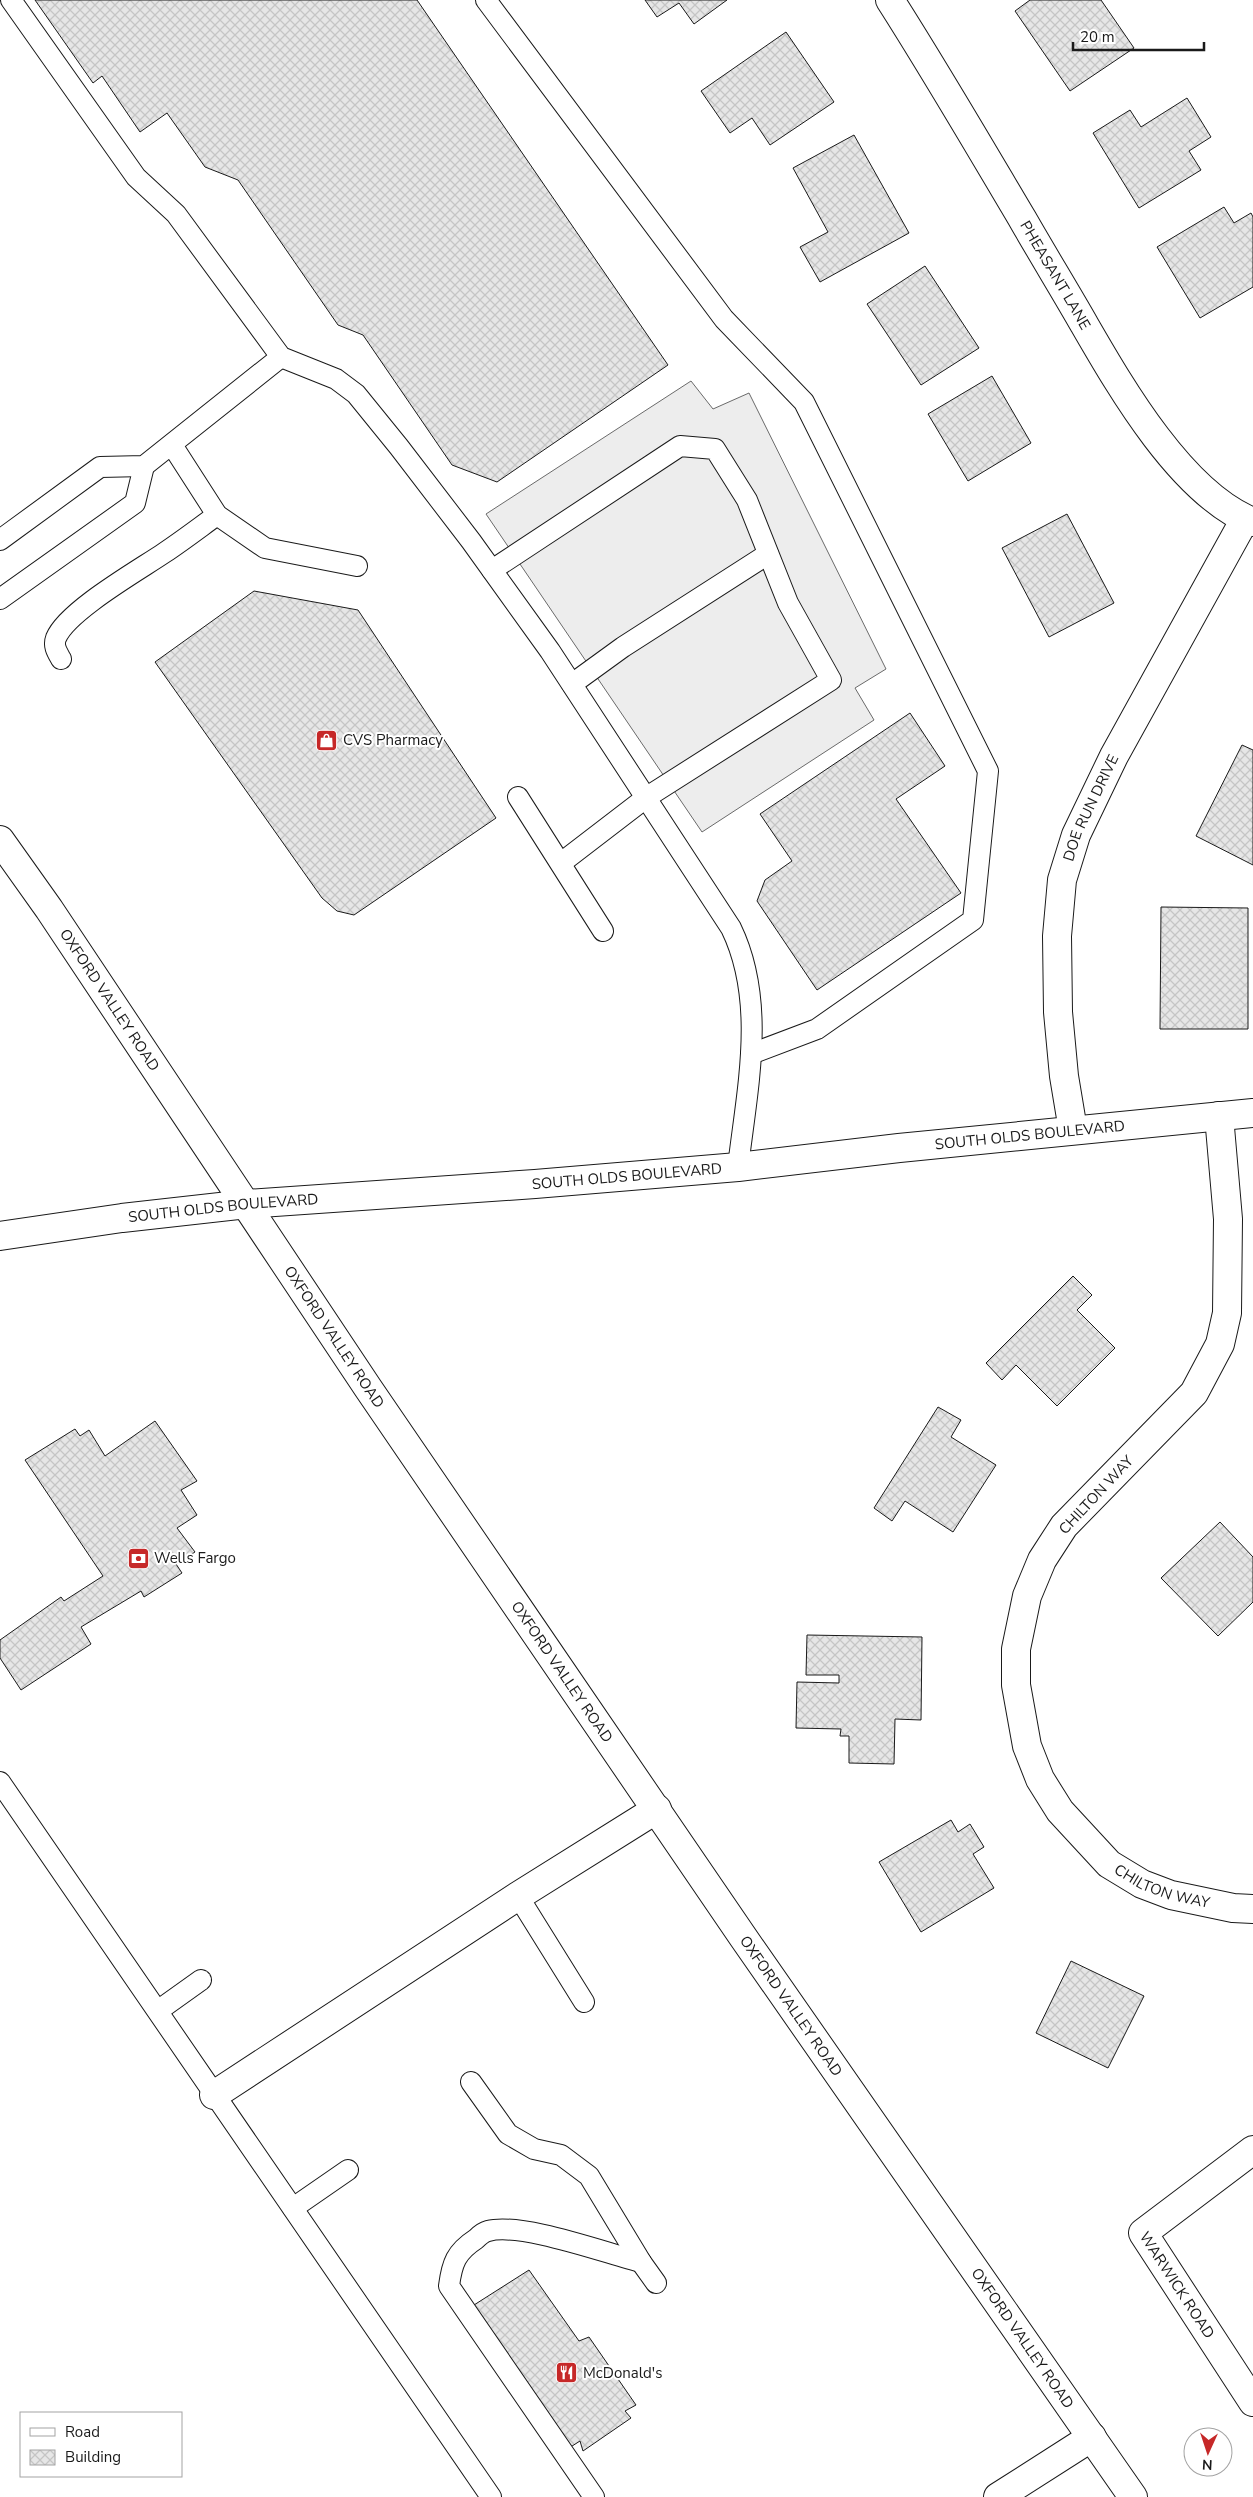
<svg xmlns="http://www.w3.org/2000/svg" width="1253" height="2497" font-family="'Nunito Sans',sans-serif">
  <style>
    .parking { fill: #ededed; stroke: #6a6a6a }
    .building { fill: url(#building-cross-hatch); stroke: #1a1a1a }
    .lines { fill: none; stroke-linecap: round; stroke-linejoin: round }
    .lane-casing { stroke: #1a1a1a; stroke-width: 22 }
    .street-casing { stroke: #1a1a1a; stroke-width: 30 }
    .primary-casing { stroke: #1a1a1a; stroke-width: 30 }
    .lane { stroke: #fff; stroke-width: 20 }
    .street { stroke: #fff; stroke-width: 28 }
    .primary { stroke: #fff; stroke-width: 28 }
    .labels { text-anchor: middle; stroke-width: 4; stroke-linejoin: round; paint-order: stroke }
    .street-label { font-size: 15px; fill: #1a1a1a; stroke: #fff }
    .poi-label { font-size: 15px; fill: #1a1a1a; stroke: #fff; text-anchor: start }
  </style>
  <defs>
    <pattern id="building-cross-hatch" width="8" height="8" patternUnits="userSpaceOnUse" patternTransform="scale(1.25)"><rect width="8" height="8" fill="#e6e6e6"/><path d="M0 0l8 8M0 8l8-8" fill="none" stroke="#c5c5c5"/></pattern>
  </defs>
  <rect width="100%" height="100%" fill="#fff"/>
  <path class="parking" d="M691,381L713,409L749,393L886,669L855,688L874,720L702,832L486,514Z"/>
  <g class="building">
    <path d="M35,0H417L668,365L497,482L452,465L363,335L338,325L238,180L205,167L167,113L140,132L102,76L93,83Z"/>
    <path d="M645,0H727L694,24L679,3L657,17Z"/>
    <path d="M1030,0H1101L1134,48L1070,91L1015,11Z"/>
    <path d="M786,32L834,102L770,145L752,118L730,133L701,91Z"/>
    <path d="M1187,98L1211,137L1189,151L1201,170L1139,208L1093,133L1130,110L1141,127Z"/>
    <path d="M854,135L909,233L820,282L800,247L828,232L793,168Z"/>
    <path d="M1224,207L1234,223L1251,213L1253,217V287L1200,318L1157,247Z"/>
    <path d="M925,266L979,348L921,385L867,304Z"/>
    <path d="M992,376L1031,443L968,481L928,414Z"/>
    <path d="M1067,514L1114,603L1049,637L1002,548Z"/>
    <path d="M254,591L358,610L496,818L354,915L337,911L322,898L155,662Z"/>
    <path d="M910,713L945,766L896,799L961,893L817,990L757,901L765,880L792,861L760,814Z"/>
    <path d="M1242,745L1253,750V865L1196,836Z"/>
    <path d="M1161,907L1248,908V1029H1160Z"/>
    <path d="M1073,1276L1092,1295L1077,1310L1115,1348L1057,1406L1016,1365L1002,1380L986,1363Z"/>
    <path d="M938,1407L961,1420L951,1437L996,1465L953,1532L905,1501L892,1521L874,1508Z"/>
    <path d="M155,1421L197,1481L181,1490L197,1515L177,1528L195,1552L176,1564L182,1573L144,1597L141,1591L81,1627L91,1644L21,1690L0,1658V1640L61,1597L64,1601L103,1576L25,1460L75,1429L80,1436L89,1430L105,1456Z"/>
    <path d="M1220,1522L1253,1557V1602L1218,1636L1161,1578Z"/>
    <path d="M807,1635L922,1637L921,1720L895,1719L894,1764L849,1763V1736H840L841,1729L796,1728L797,1682L839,1683V1675H806Z"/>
    <path d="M951,1820L958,1832L970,1824L984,1847L973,1854L994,1888L921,1932L879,1862Z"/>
    <path d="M1071,1961L1144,1996L1108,2068L1036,2033Z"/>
    <path d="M529,2270L579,2341L589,2337L636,2405L625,2411L631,2418L583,2451L580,2441L569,2448L474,2305Z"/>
  </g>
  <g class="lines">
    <defs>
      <g id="lane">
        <path d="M11,0L136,177L176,214L281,357L336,379L356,394L399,447L471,541L550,651L731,928C767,1002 747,1089 738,1167"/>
        <path d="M486,0L724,319L804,402L988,771L973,920L817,1029L751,1054"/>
        <path d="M172,445L217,515L265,548L357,566"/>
        <path d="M0,540L100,467L144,466L281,357"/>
        <path d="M492,570L680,446L715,449L747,500L788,603L831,680L647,797L561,863"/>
        <path d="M0,599L135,503L144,466"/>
        <path d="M61,659C57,652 53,646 56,638C67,611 139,570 164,553C182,541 199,528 217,515"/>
        <path d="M572,684L623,647L768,554"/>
        <path d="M518,797L603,931"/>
        <path d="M0,1782L491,2497"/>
        <path d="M518,1896L584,2002"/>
        <path d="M159,2010L201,1980"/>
        <path d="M471,2082L508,2134L534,2149L561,2155L589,2176L641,2262L656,2283"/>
        <path d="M293,2208L348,2170"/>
        <path d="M594,2497L449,2286C452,2263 456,2252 476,2239C479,2236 484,2232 488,2231C521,2222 605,2253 641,2262"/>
      </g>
      <g id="street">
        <path id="s1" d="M890,0C936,72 979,146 1023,220C1043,255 1064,289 1084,324C1121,388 1182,494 1253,522"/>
        <path id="s2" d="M1219,1116L1228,1219L1227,1313L1220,1344L1194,1393L1064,1526L1042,1560L1027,1596L1016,1649V1685L1027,1746L1040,1779L1060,1811L1109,1864L1142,1884L1171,1895L1233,1908L1253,1909"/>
        <path id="s3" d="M1073,1130L1064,1076L1058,1012L1057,936L1062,880L1076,835L1114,756L1245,519"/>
        <path id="s4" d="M0,1236L122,1218L247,1204L535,1184L738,1167L899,1148L1253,1113"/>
        <path d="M214,2095L518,1896L657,1809"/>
        <path id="s5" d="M1253,2150L1143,2233L1253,2402"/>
        <path d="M998,2497L1092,2437"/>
      </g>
      <g id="primary">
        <path id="s6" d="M0,840L49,909L368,1388L743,1937L1133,2497"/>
      </g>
    </defs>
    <use href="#lane" class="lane-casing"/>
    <use href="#street" class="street-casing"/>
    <use href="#primary" class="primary-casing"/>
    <use href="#lane" class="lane"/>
    <use href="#street" class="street"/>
    <use href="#primary" class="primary"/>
  </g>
  <defs>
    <symbol id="shop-square" viewBox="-11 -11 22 22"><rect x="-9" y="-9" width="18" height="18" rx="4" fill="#c62828" stroke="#fff"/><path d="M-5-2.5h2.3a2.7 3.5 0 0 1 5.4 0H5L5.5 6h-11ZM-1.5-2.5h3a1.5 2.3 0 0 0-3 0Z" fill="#fff"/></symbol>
    <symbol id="bank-square" viewBox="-11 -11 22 22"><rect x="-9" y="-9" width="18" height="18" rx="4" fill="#c62828" stroke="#fff"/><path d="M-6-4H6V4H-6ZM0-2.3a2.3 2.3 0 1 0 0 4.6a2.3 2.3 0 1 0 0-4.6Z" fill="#fff"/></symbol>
    <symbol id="restaurant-square" viewBox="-11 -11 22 22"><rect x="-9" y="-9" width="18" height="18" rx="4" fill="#c62828" stroke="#fff"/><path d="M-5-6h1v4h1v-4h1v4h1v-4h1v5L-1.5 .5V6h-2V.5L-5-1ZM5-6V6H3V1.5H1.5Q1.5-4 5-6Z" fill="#fff"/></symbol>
  </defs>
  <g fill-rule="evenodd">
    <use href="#shop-square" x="314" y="728" width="25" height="25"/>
    <use href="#bank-square" x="126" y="1546" width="25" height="25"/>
    <use href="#restaurant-square" x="554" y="2360" width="25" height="25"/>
  </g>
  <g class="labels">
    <g class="street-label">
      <text dy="5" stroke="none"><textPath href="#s1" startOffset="321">PHEASANT LANE</textPath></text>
      <text dy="5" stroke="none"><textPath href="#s3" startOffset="329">DOE RUN DRIVE</textPath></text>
      <text dy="5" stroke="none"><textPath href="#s6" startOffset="194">OXFORD VALLEY ROAD</textPath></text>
      <text dy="5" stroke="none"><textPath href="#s4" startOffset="1035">SOUTH OLDS BOULEVARD</textPath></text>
      <text dy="5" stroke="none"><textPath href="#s4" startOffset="630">SOUTH OLDS BOULEVARD</textPath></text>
      <text dy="5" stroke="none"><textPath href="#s4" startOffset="225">SOUTH OLDS BOULEVARD</textPath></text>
      <text dy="5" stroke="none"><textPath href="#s6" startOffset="599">OXFORD VALLEY ROAD</textPath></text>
      <text transform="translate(1096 1495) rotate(-47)" y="5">CHILTON WAY</text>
      <text dy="5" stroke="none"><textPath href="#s6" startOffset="1004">OXFORD VALLEY ROAD</textPath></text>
      <text dy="5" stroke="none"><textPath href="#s2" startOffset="906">CHILTON WAY</textPath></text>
      <text dy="5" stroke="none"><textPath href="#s6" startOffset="1409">OXFORD VALLEY ROAD</textPath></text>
      <text dy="5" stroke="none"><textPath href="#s5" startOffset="200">WARWICK ROAD</textPath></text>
      <text dy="5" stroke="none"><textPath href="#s6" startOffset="1814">OXFORD VALLEY ROAD</textPath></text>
    </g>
    <g class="poi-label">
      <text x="343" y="745">CVS Pharmacy</text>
      <text x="154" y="1563">Wells Fargo</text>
      <text x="583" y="2378">McDonald's</text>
    </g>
  </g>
  <rect x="20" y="2412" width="162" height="65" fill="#ffffff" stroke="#a3a3a3"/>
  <rect x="30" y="2428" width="25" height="8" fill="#ffffff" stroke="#a3a3a3"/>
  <text x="65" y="2437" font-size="15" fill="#1a1a1a">Road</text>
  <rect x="30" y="2450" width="25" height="15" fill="url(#building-cross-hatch)" stroke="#a3a3a3"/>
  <text x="65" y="2462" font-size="15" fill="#1a1a1a">Building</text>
  <g transform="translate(1208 2452) rotate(183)"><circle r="24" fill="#ffffff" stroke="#a3a3a3"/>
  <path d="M0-4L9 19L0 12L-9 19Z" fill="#c62828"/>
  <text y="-8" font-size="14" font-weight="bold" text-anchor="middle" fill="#1a1a1a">N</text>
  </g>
  <path d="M1073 42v8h131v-8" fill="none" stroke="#1a1a1a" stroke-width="2.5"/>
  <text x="1080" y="42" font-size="15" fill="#1a1a1a" stroke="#ffffff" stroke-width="4" paint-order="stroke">20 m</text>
</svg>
